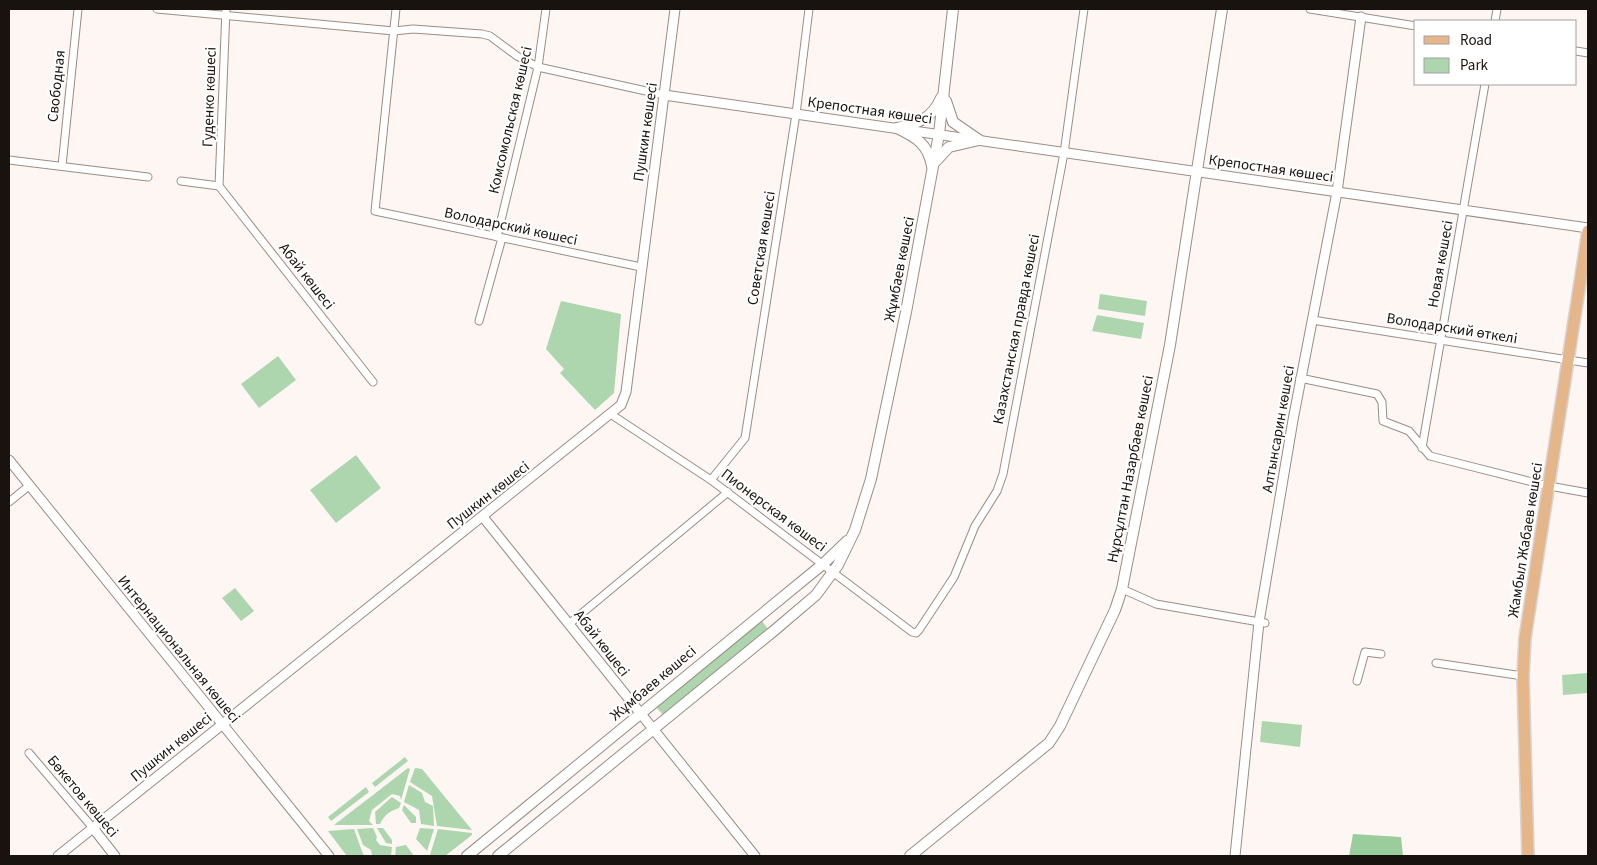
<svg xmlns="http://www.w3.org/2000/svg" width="1597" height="865" font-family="'Source Sans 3',sans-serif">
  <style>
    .green { fill: #add6ae }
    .forest { fill: #9bcc9c }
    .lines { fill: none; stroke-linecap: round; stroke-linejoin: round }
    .minor-casing { stroke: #9c8d83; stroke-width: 9 }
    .tertiary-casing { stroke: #9c8d83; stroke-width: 11 }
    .secondary-casing { stroke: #9c8d83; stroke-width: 12 }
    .primary-casing { stroke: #d6d5d4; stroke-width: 14 }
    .minor { stroke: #fff; stroke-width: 7 }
    .tertiary { stroke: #fff; stroke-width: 9 }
    .secondary { stroke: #fff; stroke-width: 10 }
    .primary { stroke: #e6b68b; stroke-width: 11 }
    .labels { text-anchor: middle; stroke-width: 4.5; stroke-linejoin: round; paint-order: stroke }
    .street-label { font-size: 15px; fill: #19130f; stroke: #fff }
  </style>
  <rect width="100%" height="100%" fill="#fdf6f2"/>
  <g class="green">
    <path d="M1100,294L1147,301L1145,316L1098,309Z"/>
    <path d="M561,301L621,314L614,393L595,410L560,373L564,369L546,349Z"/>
    <path d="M1097,315L1144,323L1141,339L1092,331Z"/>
    <path d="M278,356L296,380L259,408L241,384Z"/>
    <path d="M356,455L381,488L336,523L310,490Z"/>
    <path d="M235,588L254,611L241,621L222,598Z"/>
    <path d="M762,621L768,629L663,715L656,707Z"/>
    <path d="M1588,673V693L1563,695L1562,675Z"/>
    <path d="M1262,721L1302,725L1300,747L1260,742Z"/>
    <path d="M405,757L408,761L375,787L372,783Z"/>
    <path d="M408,768L410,769L401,800L400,796L392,794L372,810L369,821L373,825H334Z"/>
    <path d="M415,768L422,769L472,830L437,826L432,796L410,782Z"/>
    <path d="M409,785L422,793L425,802L433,806L434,826L421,824L419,810L404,802Z"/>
    <path d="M366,787L369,792L331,821L328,817Z"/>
    <path d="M392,797L401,803L399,808C390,811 384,815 380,824H376L375,812Z"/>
    <path d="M404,805L416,817V823H411L402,810Z"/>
    <path d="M373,828L377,837L376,840L380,845L392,847L391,856H372L371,850L363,845L357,829Z"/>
    <path d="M377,828H383L392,840V844L386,843Z"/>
    <path d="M420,828L434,829L427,851L416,839Z"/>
    <path d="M354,829L363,854L365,856H347L328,831Z"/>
    <path d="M438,829L472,833V835L445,856H431L430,855Z"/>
    <path d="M406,845L414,856H395L396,847Z"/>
  </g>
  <path class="forest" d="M1353,834L1401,837L1403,856H1349Z"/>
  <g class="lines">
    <defs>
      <g id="minor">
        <path d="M157,9L394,31L413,29L482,34L490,36L517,56L538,67L664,95"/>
        <path d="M396,9L375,211L641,267"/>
        <path d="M1310,9L1416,26"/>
        <path d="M1495,21L1497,9"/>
        <path d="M1576,51L1588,53"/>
        <path d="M9,160L148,177"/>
        <path d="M62,166L78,9"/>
        <path d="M181,181L219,186"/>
        <path d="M219,186L373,382"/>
        <path d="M219,186L226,9"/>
        <path d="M497,237L538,67L546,9"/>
        <path d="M1312,320L1588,363"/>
        <path d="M479,321L502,238"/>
        <path d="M1300,378L1377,394L1382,402L1383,421L1409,431L1430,456L1544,485L1588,493"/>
        <path d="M612,415L711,480L912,632L916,633L919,630L954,577L975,526L997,491L1003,474L1064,153L1084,9"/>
        <path d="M1422,448L1485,84"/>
        <path d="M711,480L745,438L796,114L809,9"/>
        <path d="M9,502L30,485"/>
        <path d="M1122,589L1156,604L1265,623"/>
        <path d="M569,624L728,492"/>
        <path d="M1436,663L1523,676"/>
        <path d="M1357,681L1365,652L1381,654"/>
        <path d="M29,753L93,828"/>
      </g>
      <g id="tertiary">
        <path d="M664,95L1588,228"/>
        <path d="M9,460L329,856"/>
        <path d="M483,517L755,856"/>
        <path d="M93,828L115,856"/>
        <path d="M58,856L621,405L626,392L675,9"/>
        <path d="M1235,856L1259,622L1293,420L1337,192L1361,17"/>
      </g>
      <g id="secondary">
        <path d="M946,101L953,122L979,140"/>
        <path d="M897,128C918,123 932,119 941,98"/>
        <path d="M897,128C916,137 928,144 932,166"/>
        <path d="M936,161L949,147L979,140"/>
        <path d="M467,856L823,564L847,541"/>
        <path d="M498,856L776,629L816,595L838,565L855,530L871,479L906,312L939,134L953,9"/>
        <path d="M910,856L1049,743L1060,726L1115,610L1122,589L1170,345L1222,9"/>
      </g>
      <path id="primary" d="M1528,856L1523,676L1525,638L1588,231"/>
    </defs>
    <use href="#minor" class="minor-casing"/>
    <use href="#tertiary" class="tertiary-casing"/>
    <use href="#secondary" class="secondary-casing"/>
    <use href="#primary" class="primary-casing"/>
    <use href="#minor" class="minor"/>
    <use href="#tertiary" class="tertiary"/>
    <use href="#secondary" class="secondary"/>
    <use href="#primary" class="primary"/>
  </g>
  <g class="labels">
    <g class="street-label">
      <text transform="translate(56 86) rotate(-84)" y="5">Свободная</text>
      <text transform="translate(209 97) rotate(-88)" y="5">Гуденко көшесі</text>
      <text transform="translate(870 110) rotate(8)" y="5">Крепостная көшесі</text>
      <text transform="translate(510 120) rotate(-77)" y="5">Комсомольская көшесі</text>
      <text transform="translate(645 132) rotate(-82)" y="5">Пушкин көшесі</text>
      <text transform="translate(1271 168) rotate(8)" y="5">Крепостная көшесі</text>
      <text transform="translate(511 226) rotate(12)" y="5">Володарский көшесі</text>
      <text transform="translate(761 248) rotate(-81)" y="5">Советская көшесі</text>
      <text transform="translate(1440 264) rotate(-80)" y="5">Новая көшесі</text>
      <text transform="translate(899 269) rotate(-79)" y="5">Жұмбаев көшесі</text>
      <text transform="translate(307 276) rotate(52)" y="5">Абай көшесі</text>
      <text transform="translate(1452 328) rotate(9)" y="5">Володарский өткелі</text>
      <text transform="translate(1016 329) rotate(-79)" y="5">Казахстанская правда көшесі</text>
      <text transform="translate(1278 429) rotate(-80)" y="5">Алтынсарин көшесі</text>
      <text transform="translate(1130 469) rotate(-79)" y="5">Нұрсұлтан Назарбаев көшесі</text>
      <text transform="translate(488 495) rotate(-38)" y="5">Пушкин көшесі</text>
      <text transform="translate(774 510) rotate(37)" y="5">Пионерская көшесі</text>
      <text transform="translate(1525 540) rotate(-81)" y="5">Жамбыл Жабаев көшесі</text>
      <text transform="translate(602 643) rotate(52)" y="5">Абай көшесі</text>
      <text transform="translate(179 649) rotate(51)" y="5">Интернациональная көшесі</text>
      <text transform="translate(653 683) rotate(-40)" y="5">Жұмбаев көшесі</text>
      <text transform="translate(171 747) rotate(-39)" y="5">Пушкин көшесі</text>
      <text transform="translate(83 796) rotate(50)" y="5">Бөкетов көшесі</text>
    </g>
  </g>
  <rect width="1597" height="865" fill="none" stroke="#19130f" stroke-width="20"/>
  <rect x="1414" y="20" width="162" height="65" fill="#ffffff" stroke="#a3a19f"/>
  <rect x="1424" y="36" width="25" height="8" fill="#e6b68b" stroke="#a3a19f"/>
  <text x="1460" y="45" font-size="15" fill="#19130f">Road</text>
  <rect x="1424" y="58" width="25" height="15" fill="#add6ae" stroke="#a3a19f"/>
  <text x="1460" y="70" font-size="15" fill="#19130f">Park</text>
</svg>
